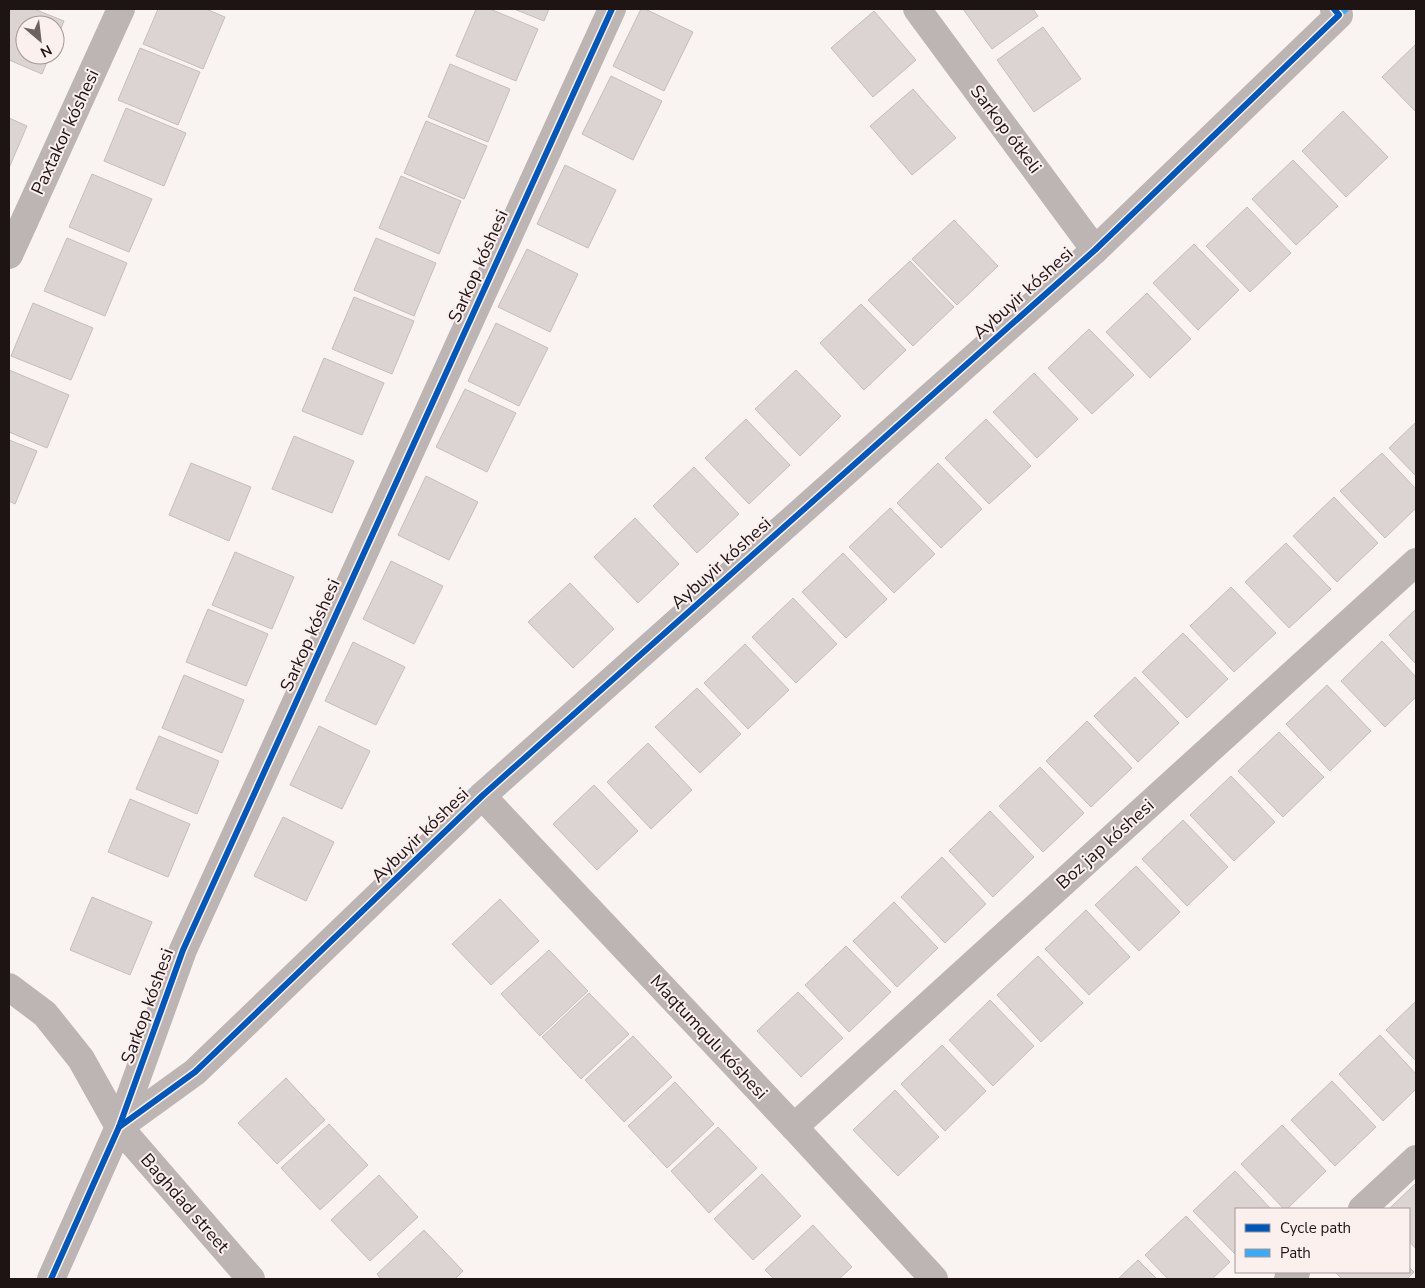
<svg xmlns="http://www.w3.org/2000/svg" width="1425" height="1288" font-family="'Nunito Sans',sans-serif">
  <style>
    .building { fill: #dcd4d3; stroke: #c6bebe }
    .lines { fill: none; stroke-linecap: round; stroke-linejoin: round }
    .minor { stroke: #bdb4b4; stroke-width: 28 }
    .quiet { stroke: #3fa9f5; stroke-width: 5; stroke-dasharray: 10 5; stroke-linecap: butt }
    .cycleway-casing { stroke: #fcf0ef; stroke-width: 9 }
    .cycleway { stroke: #0057b8; stroke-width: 6 }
    .labels { text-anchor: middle; stroke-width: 4; stroke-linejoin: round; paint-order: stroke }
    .street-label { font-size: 18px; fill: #1e1413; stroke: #fcf0ef }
  </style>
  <rect width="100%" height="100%" fill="#f9f3f2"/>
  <g class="building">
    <path d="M9,9H34L64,21L55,43V25H25V55H50L42,74L9,60Z"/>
    <path d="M158,9H206L225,17L203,69L143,44Z"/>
    <path d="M476,9H490L538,29L516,81L456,56Z"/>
    <path d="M514,9H549L544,21Z"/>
    <path d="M641,9H645L693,32L664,91L613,66Z"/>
    <path d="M963,9H1033L1038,16L992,49Z"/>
    <path d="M874,11L916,60L873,97L831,48Z"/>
    <path d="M1043,27L1081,79L1034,112L997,60Z"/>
    <path d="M1416,44V112L1382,77Z"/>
    <path d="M140,48L200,72L178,125L118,100Z"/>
    <path d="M450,64L510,89L488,142L428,117Z"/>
    <path d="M611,76L662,101L633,160L582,134Z"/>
    <path d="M913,89L956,138L912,175L870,126Z"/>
    <path d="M126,108L186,133L164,186L104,161Z"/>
    <path d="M1343,111L1388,157L1346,197L1302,151Z"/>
    <path d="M9,118L27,126L9,168Z"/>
    <path d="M426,121L487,146L464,199L404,173Z"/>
    <path d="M1293,160L1338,206L1296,245L1252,199Z"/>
    <path d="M565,165L616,190L588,248L537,224Z"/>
    <path d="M92,174L152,199L129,252L69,227Z"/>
    <path d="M401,176L461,201L439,254L379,228Z"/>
    <path d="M1247,207L1291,253L1250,292L1206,246Z"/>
    <path d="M954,220L998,266L957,305L912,259Z"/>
    <path d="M67,238L127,263L105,316L44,291Z"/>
    <path d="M376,238L436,263L414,316L354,290Z"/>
    <path d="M1194,244L1239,290L1198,330L1153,283Z"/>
    <path d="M527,249L578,274L550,332L498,307Z"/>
    <path d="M910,261L954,307L913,346L868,300Z"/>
    <path d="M1147,293L1191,339L1150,378L1106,332Z"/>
    <path d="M354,297L414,321L392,374L332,349Z"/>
    <path d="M33,303L93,328L71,380L11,356Z"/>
    <path d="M861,304L906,350L864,390L820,343Z"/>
    <path d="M496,323L548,348L519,406L468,381Z"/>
    <path d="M1089,329L1134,375L1092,414L1048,368Z"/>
    <path d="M324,358L384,383L362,435L302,411Z"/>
    <path d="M9,370L69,395L47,448L9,432Z"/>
    <path d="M796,370L841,416L800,456L755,409Z"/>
    <path d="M1034,373L1078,419L1037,458L993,412Z"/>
    <path d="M465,389L516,413L487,472L436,447Z"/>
    <path d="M746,419L790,465L749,504L705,458Z"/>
    <path d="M986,419L1031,466L989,504L945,458Z"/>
    <path d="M1416,422V476L1389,448Z"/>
    <path d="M294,436L354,461L332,513L272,489Z"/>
    <path d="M9,440L37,451L15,504L9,501Z"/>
    <path d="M1382,453L1416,489V508L1385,538L1340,491Z"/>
    <path d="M191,463L251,487L229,541L169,515Z"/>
    <path d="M938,463L982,509L941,548L897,503Z"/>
    <path d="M694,467L739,514L697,553L653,506Z"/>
    <path d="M426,476L478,502L449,560L398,535Z"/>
    <path d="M1334,497L1378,543L1337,582L1293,536Z"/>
    <path d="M890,508L935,554L894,593L849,547Z"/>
    <path d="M635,518L679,564L638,603L594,557Z"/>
    <path d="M1286,543L1331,589L1289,628L1245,582Z"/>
    <path d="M235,552L294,577L272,629L212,605Z"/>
    <path d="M843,553L887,599L846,638L802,592Z"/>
    <path d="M391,561L443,586L414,644L363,619Z"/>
    <path d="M570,583L614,629L573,668L528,622Z"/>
    <path d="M1231,587L1276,633L1234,672L1190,626Z"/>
    <path d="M793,598L837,644L796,683L752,637Z"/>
    <path d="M208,609L268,634L246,686L186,662Z"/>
    <path d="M1416,609V664L1389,635Z"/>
    <path d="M1183,633L1228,679L1187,718L1142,672Z"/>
    <path d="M1382,641L1416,677V697L1385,727L1341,681Z"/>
    <path d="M353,642L405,667L376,725L325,701Z"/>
    <path d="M745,644L789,690L748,729L704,683Z"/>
    <path d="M184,675L244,700L222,753L162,728Z"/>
    <path d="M1135,677L1179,723L1138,762L1094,716Z"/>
    <path d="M1327,685L1371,731L1330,771L1286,724Z"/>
    <path d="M697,688L741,734L700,773L655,727Z"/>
    <path d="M1087,721L1132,768L1091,807L1046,761Z"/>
    <path d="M319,726L370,751L342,809L290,785Z"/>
    <path d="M1279,732L1324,777L1283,817L1238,771Z"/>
    <path d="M159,736L219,761L197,814L136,789Z"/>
    <path d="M648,743L692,790L651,829L607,782Z"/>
    <path d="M1040,767L1084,813L1043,852L999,806Z"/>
    <path d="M1231,776L1275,822L1234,861L1190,815Z"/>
    <path d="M594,785L638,831L597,870L553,824Z"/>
    <path d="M130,799L190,824L168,877L108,852Z"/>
    <path d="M990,811L1034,857L993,897L949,851Z"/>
    <path d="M283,817L334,842L306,901L254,876Z"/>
    <path d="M1183,820L1228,867L1187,906L1142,859Z"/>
    <path d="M942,857L986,904L945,943L901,897Z"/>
    <path d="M1136,866L1180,912L1139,951L1095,905Z"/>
    <path d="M92,897L152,922L130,975L70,950Z"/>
    <path d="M500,899L539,941L491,985L452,944Z"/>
    <path d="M894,902L938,948L897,987L853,941Z"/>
    <path d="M1086,910L1130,957L1089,995L1045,949Z"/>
    <path d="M846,946L891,992L849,1032L805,985Z"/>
    <path d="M549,950L588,991L540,1036L501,994Z"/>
    <path d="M1038,956L1083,1003L1041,1042L997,995Z"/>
    <path d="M798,992L843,1038L801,1077L757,1031Z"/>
    <path d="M589,993L629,1034L581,1079L542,1037Z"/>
    <path d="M990,1000L1034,1046L993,1086L949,1040Z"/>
    <path d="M1416,1001V1061L1386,1030Z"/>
    <path d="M1380,1035L1416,1074V1089L1383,1121L1339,1074Z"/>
    <path d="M633,1036L672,1077L624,1122L585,1080Z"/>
    <path d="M942,1045L986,1091L945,1131L901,1084Z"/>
    <path d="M286,1078L325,1120L277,1164L238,1123Z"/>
    <path d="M1332,1081L1376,1127L1335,1166L1291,1120Z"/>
    <path d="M675,1082L714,1124L667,1168L628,1126Z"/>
    <path d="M895,1090L939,1137L898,1176L853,1130Z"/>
    <path d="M329,1124L368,1165L320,1210L281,1168Z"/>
    <path d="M1282,1125L1326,1171L1287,1209H1284L1241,1164Z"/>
    <path d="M718,1127L757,1168L709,1213L671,1171Z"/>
    <path d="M1235,1171L1271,1209H1236V1255L1193,1211Z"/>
    <path d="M762,1174L801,1216L753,1260L714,1219Z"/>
    <path d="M379,1175L418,1217L370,1261L331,1220Z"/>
    <path d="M1416,1183V1249L1409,1241V1209H1389Z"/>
    <path d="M1186,1216L1230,1262L1212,1279H1168L1145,1255Z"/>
    <path d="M813,1225L852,1267L839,1279H774L765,1270Z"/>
    <path d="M424,1230L463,1271L455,1279H381L377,1274Z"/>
    <path d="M1138,1260L1157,1279H1118Z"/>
    <path d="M1409,1267L1414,1272L1407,1279H1342L1335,1272H1409Z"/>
  </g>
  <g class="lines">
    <g class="minor">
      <path d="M917,9L1095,250"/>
      <path d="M9,255L121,9"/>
      <path d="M482,796L794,1127L934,1279"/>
      <path d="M9,987L45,1014L81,1059L119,1127L251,1279"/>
      <path d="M119,1127L195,1072L482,796L1095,250L1339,15L1334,9"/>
      <path d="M794,1127L1416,562"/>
      <path d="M1362,1209L1416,1159"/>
      <path d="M51,1279L119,1127L183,950L612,9"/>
      <path d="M1288,1279L1296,1272"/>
    </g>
    <path class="quiet" d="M1339,15L1347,9"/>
    <defs>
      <g id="cycleway">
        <path d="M119,1127L195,1072L482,796L1095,250L1339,15L1334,9"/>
        <path d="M51,1279L119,1127L183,950L612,9"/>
      </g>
    </defs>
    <use href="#cycleway" class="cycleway-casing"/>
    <use href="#cycleway" class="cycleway"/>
  </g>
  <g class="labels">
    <g class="street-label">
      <text transform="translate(1006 129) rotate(53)" y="6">Sarkop ótkeli</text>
      <text transform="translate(65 132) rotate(-65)" y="6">Paxtakor kóshesi</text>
      <text transform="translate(478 266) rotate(-66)" y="6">Sarkop kóshesi</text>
      <text transform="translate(1023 293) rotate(-42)" y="6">Aybuyir kóshesi</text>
      <text transform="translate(721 563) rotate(-42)" y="6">Aybuyir kóshesi</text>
      <text transform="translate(310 635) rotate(-66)" y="6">Sarkop kóshesi</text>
      <text transform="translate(420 835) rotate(-44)" y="6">Aybuyir kóshesi</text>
      <text transform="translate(1105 844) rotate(-42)" y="6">Boz jap kóshesi</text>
      <text transform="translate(147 1006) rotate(-70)" y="6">Sarkop kóshesi</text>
      <text transform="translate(709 1037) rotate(47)" y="6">Maqtumqulı kóshesi</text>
      <text transform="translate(185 1203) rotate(49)" y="6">Baghdad street</text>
    </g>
  </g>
  <rect width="1425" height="1288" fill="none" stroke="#1e1413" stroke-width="20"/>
  <rect x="1235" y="1208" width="175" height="65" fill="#fcf0ef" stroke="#a39897"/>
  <rect x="1245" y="1224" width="25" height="8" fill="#0057b8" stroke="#a39897"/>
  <text x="1280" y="1233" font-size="15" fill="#1e1413">Cycle path</text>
  <rect x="1245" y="1249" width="25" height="8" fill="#3fa9f5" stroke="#a39897"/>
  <text x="1280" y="1258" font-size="15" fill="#1e1413">Path</text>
  <g transform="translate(40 40) rotate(152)"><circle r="24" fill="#fcf0ef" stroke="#a39897"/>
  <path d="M0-4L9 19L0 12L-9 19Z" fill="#6b6261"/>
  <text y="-8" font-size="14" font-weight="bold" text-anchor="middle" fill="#1e1413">N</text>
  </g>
</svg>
